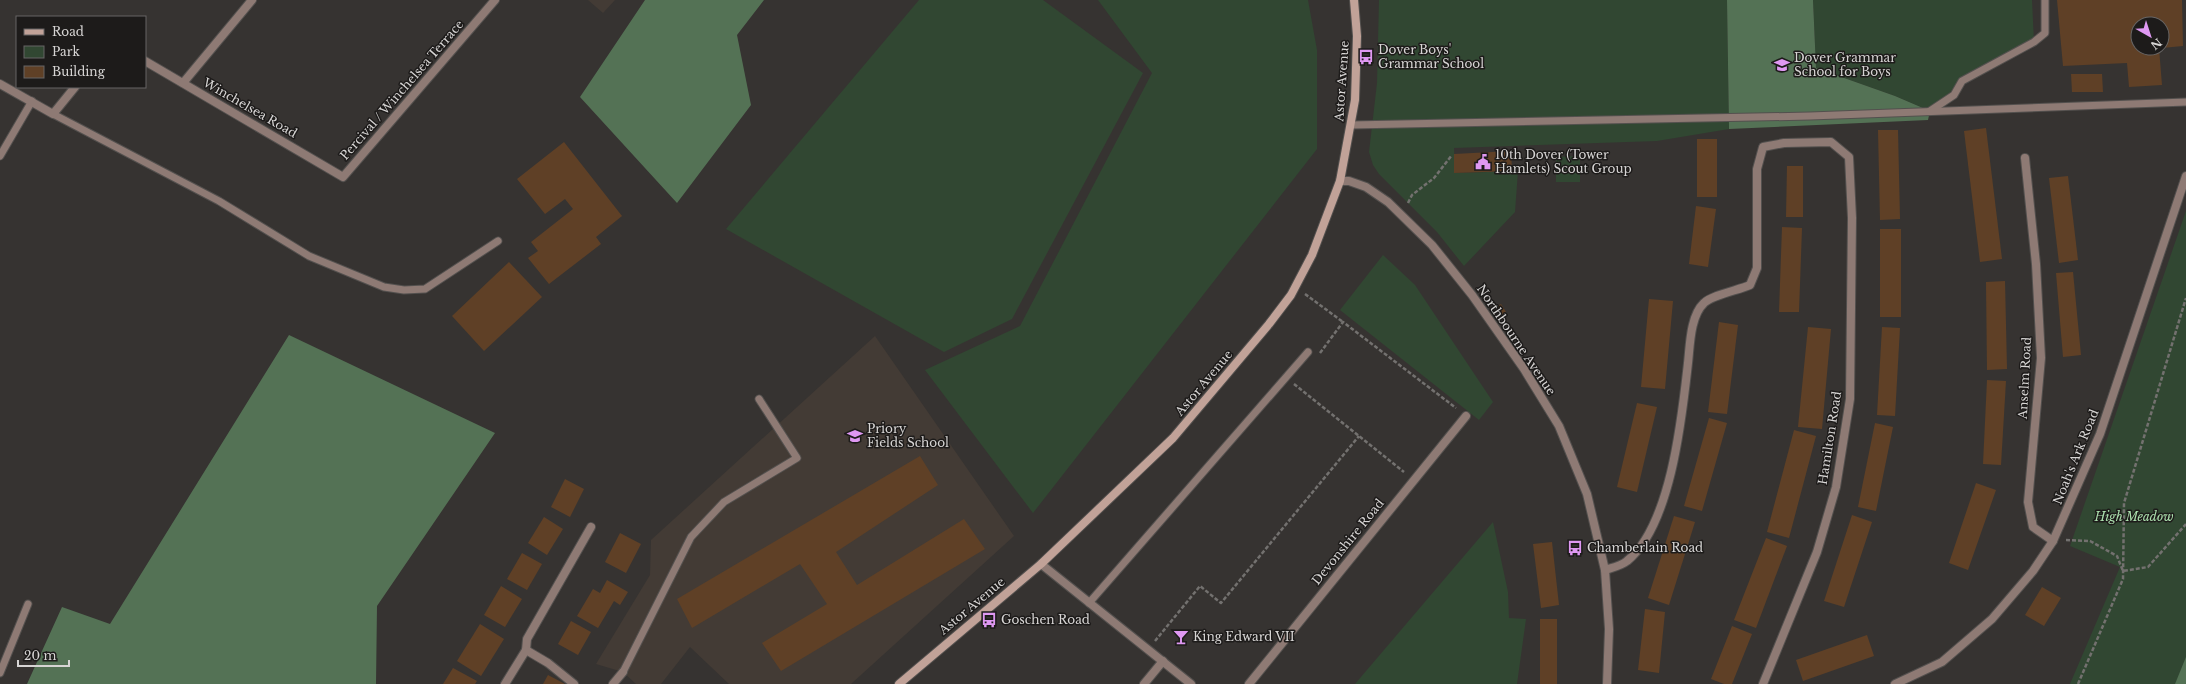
<svg xmlns="http://www.w3.org/2000/svg" width="2186" height="684" font-family="'Libre Baskerville',serif">
  <style>
    .built { fill: #433b35 }
    .green { fill: #314732 }
    .forest { fill: #547255 }
    .building { fill: #5f4026 }
    .lines { fill: none; stroke-linecap: round; stroke-linejoin: round }
    .lane-casing { stroke: #53504e; stroke-width: 9 }
    .street-casing { stroke: #53504e; stroke-width: 10 }
    .secondary-casing { stroke: #53504e; stroke-width: 10 }
    .path { stroke: #73716f; stroke-width: 2.5; stroke-dasharray: 4 2; stroke-linecap: butt }
    .lane { stroke: #8e7a74; stroke-width: 7 }
    .street { stroke: #8e7a74; stroke-width: 8 }
    .secondary { stroke: #c1a298; stroke-width: 8 }
    .labels { text-anchor: middle; stroke-width: 3; stroke-linejoin: round; paint-order: stroke }
    .poi-label { font-size: 12px; fill: #d7d5d4; stroke: #1d1b1a; text-anchor: start }
    .street-label { font-size: 12px; fill: #d7d5d4; stroke: #1d1b1a }
    .park-label { font-size: 12px; font-style: italic; fill: #ace0ae; stroke: #1d1b1a }
  </style>
  <rect width="100%" height="100%" fill="#363331"/>
  <g class="built">
    <path d="M588,0H615L603,13Z"/>
    <path d="M875,336L1014,536L851,684H729L690,647L661,684H636L623,672L596,664L650,575L651,540Z"/>
  </g>
  <g class="green">
    <path d="M919,0H1043L1143,73L1012,319L944,352L726,229Z"/>
    <path d="M1098,0H1308L1317,50V149L1033,513L925,370L1020,326L1152,73Z"/>
    <path d="M1379,0H1727L1729,129L1657,141L1454,148L1455,173L1518,171L1515,212L1464,266L1437,232L1379,174L1373,165L1369,152L1377,83Z"/>
    <path d="M1813,0H2032L2034,42L1962,81L1930,111L1895,96L1816,68Z"/>
    <path d="M1580,156V182H1556V157Z"/>
    <path d="M2186,211V684H2070L2120,567L2070,546Z"/>
    <path d="M1383,255L1415,285L1493,402L1479,420L1340,310Z"/>
    <path d="M1493,522L1508,592L1509,618L1526,619L1517,684H1355Z"/>
  </g>
  <g class="forest">
    <path d="M645,0H764L737,35L751,105L677,203L580,97Z"/>
    <path d="M1727,0H1813L1816,68L1895,96L1930,111L1928,120L1729,129Z"/>
    <path d="M289,335L495,433L377,606L376,684H27L62,607L110,624Z"/>
    <path d="M2186,657V684H2175Z"/>
  </g>
  <g class="building">
    <path d="M2057,0H2182L2183,46L2162,48V24H2138V48H2159L2162,85L2129,87L2127,63L2063,66Z"/>
    <path d="M2071,74H2102L2103,92H2072Z"/>
    <path d="M1986,128L2002,259L1980,262L1964,131Z"/>
    <path d="M1878,130H1898L1900,219L1880,220Z"/>
    <rect x="1697" y="139" width="20" height="58"/>
    <path d="M564,142L622,216L596,237L601,244L549,284L528,258L538,251L531,242L573,209L565,199L545,214L517,179Z"/>
    <path d="M1511,151L1512,171L1454,173V154Z"/>
    <path d="M1787,166H1803V217H1786Z"/>
    <path d="M2068,176L2078,260L2059,263L2049,178Z"/>
    <path d="M1696,206L1716,209L1708,267L1689,264Z"/>
    <path d="M1782,227L1802,228L1799,312H1779Z"/>
    <rect x="1880" y="229" width="21" height="88"/>
    <path d="M509,262L542,297L484,351L452,316Z"/>
    <path d="M2073,272L2081,355L2063,357L2056,273Z"/>
    <path d="M2005,281L2007,369L1987,370L1986,282Z"/>
    <path d="M1649,299L1673,301L1665,389L1641,387Z"/>
    <path d="M1501,304L1506,312L1501,315L1496,307Z"/>
    <path d="M1719,322L1738,325L1727,414L1708,412Z"/>
    <path d="M1808,327L1831,329L1822,429L1798,427Z"/>
    <path d="M1882,327L1900,328L1895,416L1877,415Z"/>
    <path d="M1987,380L2006,381L2001,465L1983,464Z"/>
    <path d="M1637,403L1657,407L1637,492L1617,487Z"/>
    <path d="M1709,418L1727,423L1702,511L1684,506Z"/>
    <path d="M1875,423L1893,427L1876,511L1858,507Z"/>
    <path d="M1794,430L1816,436L1789,538L1767,532Z"/>
    <path d="M920,456L938,485L836,552L857,585L964,519L985,549L781,671L762,643L827,604L800,564L692,628L677,599Z"/>
    <path d="M565,479L584,489L570,517L551,507Z"/>
    <path d="M1976,483L1996,490L1968,570L1949,563Z"/>
    <path d="M1852,515L1872,522L1844,607L1824,601Z"/>
    <path d="M1674,516L1695,522L1669,605L1648,598Z"/>
    <path d="M544,517L563,529L547,555L528,543Z"/>
    <path d="M620,533L641,544L626,573L605,562Z"/>
    <path d="M1766,538L1787,546L1756,628L1734,620Z"/>
    <path d="M1552,542L1559,605L1541,608L1533,544Z"/>
    <path d="M522,553L542,564L527,590L507,579Z"/>
    <path d="M607,580L628,592L620,605L614,601L598,628L577,616L593,589L600,593Z"/>
    <path d="M501,586L522,599L505,627L484,615Z"/>
    <path d="M2042,587L2061,598L2044,626L2025,615Z"/>
    <path d="M1645,609L1665,612L1659,673L1638,670Z"/>
    <rect x="1540" y="619" width="17" height="65"/>
    <path d="M571,621L591,632L578,655L558,644Z"/>
    <path d="M480,624L504,639L481,676L457,661Z"/>
    <path d="M1732,626L1752,634L1732,684H1724L1711,679Z"/>
    <path d="M1867,635L1874,656L1803,681L1796,660Z"/>
    <path d="M453,668L477,681L475,684H443Z"/>
    <path d="M548,675L565,684H543Z"/>
  </g>
  <g class="lines">
    <defs>
      <g id="lane">
        <path d="M1930,111L1954,95L1962,81L2034,42L2045,33V0"/>
        <path d="M53,114L219,201L309,256L384,287L404,290L425,289L498,241"/>
        <path d="M1351,125L1810,116L2186,102"/>
        <path d="M0,156L32,101"/>
        <path d="M1089,603L1308,352"/>
        <path d="M623,672L691,537L724,502L797,458L759,399"/>
        <path d="M0,673L28,604"/>
      </g>
      <g id="street">
        <path d="M145,61L343,177L495,0"/>
        <path d="M183,83L252,0"/>
        <path d="M0,84L53,114L75,87"/>
        <path d="M2025,158L2036,264L2041,358L2028,502L2033,527L2053,541"/>
        <path d="M1340,181H1349L1366,187L1388,202L1432,245L1472,295L1524,369L1559,426L1587,494L1605,570L1609,629L1607,684"/>
        <path d="M1041,564L1191,684"/>
        <path d="M1605,570C1611,568 1621,566 1627,561C1671,526 1682,417 1688,363C1690,346 1690,316 1704,303C1712,295 1739,290 1750,285L1757,268V169L1763,147L1784,143L1831,142L1849,157L1852,218L1850,399L1836,487L1817,552L1763,684"/>
        <path d="M526,650L527,639L591,527"/>
        <path d="M505,684L526,650L548,663L574,684"/>
        <path d="M613,684L623,672"/>
        <path d="M1144,684L1163,661"/>
        <path d="M1249,684L1466,416"/>
        <path d="M1895,684L1942,662L1992,619L2033,571L2053,541L2100,434L2186,176"/>
      </g>
      <path id="secondary" d="M899,684L1041,564L1173,438L1269,324L1291,295L1312,255L1340,181L1355,100L1357,36L1354,0"/>
    </defs>
    <use href="#lane" class="lane-casing"/>
    <use href="#street" class="street-casing"/>
    <use href="#secondary" class="secondary-casing"/>
    <g class="path">
      <path d="M1408,203L1412,195L1434,178L1452,155"/>
      <path d="M1305,294L1343,322"/>
      <path d="M1320,353L1343,322L1456,408"/>
      <path d="M1294,384L1404,472"/>
      <path d="M2066,540L2090,541L2117,556L2123,571L2148,567L2186,524"/>
      <path d="M1155,641L1200,586L1221,603L1359,436"/>
      <path d="M2078,684L2123,579L2124,503L2186,298"/>
    </g>
    <use href="#lane" class="lane"/>
    <use href="#street" class="street"/>
    <use href="#secondary" class="secondary"/>
  </g>
  <defs>
    <symbol id="bus-bare" viewBox="-9 -9 18 18"><path d="M-5-6H5V4H4V6H2V4H-2V6H-4V4H-5ZM-3.5-4V0h7V-4ZM-3.5 1.2v1.5H-2V1.2ZM2 1.2v1.5H3.5V1.2Z" fill="#df98f2" stroke="#1d1b1a" stroke-width="2.5" paint-order="stroke"/></symbol>
    <symbol id="school-bare" viewBox="-9 -9 18 18"><path d="M0-5L7-2L0 1L-7-2ZM-4 1L0 2.5L4 1V4Q0 6-4 4Z" fill="#df98f2" stroke="#1d1b1a" stroke-width="2.5" paint-order="stroke"/></symbol>
    <symbol id="civic-bare" viewBox="-9 -9 18 18"><path d="M-.6-6.5H3V-4.5H.6V-3L4-1V1h2V6H-6V1h2V-1L-.6-3ZM-1.2 2.5V6h2.4V2.5Z" fill="#df98f2" stroke="#1d1b1a" stroke-width="2.5" paint-order="stroke"/></symbol>
    <symbol id="bar-bare" viewBox="-9 -9 18 18"><path d="M-6-5H6L.8 .8V4.5H3.5V6h-7V4.5H-.8V.8Z" fill="#df98f2" stroke="#1d1b1a" stroke-width="2.5" paint-order="stroke"/></symbol>
  </defs>
  <g fill-rule="evenodd">
    <use href="#bus-bare" x="1355" y="46" width="22" height="22"/>
    <use href="#school-bare" x="1771" y="54" width="22" height="22"/>
    <use href="#civic-bare" x="1472" y="151" width="22" height="22"/>
    <use href="#school-bare" x="844" y="425" width="22" height="22"/>
    <use href="#bus-bare" x="1564" y="537" width="22" height="22"/>
    <use href="#bus-bare" x="978" y="609" width="22" height="22"/>
    <use href="#bar-bare" x="1170" y="626" width="22" height="22"/>
  </g>
  <g class="labels">
    <g class="poi-label">
      <text x="1378" y="54">Dover Boys'<tspan x="1378" dy="14">Grammar School</tspan></text>
      <text x="1794" y="62">Dover Grammar<tspan x="1794" dy="14">School for Boys</tspan></text>
      <text x="1495" y="159">10th Dover (Tower<tspan x="1495" dy="14">Hamlets) Scout Group</tspan></text>
      <text x="867" y="433">Priory<tspan x="867" dy="14">Fields School</tspan></text>
      <text x="1587" y="552">Chamberlain Road</text>
      <text x="1001" y="624">Goschen Road</text>
      <text x="1193" y="641">King Edward VII</text>
    </g>
    <g class="street-label">
      <text transform="translate(1342 81) rotate(-86)" y="4">Astor Avenue</text>
      <text transform="translate(402 90) rotate(-49)" y="4">Percival / Winchelsea Terrace</text>
      <text transform="translate(250 108) rotate(30)" y="4">Winchelsea Road</text>
      <text transform="translate(1516 340) rotate(56)" y="4">Northbourne Avenue</text>
      <text transform="translate(2025 378) rotate(-87)" y="4">Anselm Road</text>
      <text transform="translate(1204 383) rotate(-50)" y="4">Astor Avenue</text>
      <text transform="translate(1830 438) rotate(-81)" y="4">Hamilton Road</text>
      <text transform="translate(2076 457) rotate(-68)" y="4">Noah's Ark Road</text>
      <text transform="translate(1348 542) rotate(-51)" y="4">Devonshire Road</text>
      <text transform="translate(972 606) rotate(-40)" y="4">Astor Avenue</text>
    </g>
    <g class="park-label">
      <text x="2134" y="521">High Meadow</text>
    </g>
  </g>
  <rect x="16" y="16" width="130" height="72" fill="#1d1b1a" stroke="#676564"/>
  <rect x="24" y="29" width="20" height="6" fill="#c1a298" stroke="#676564"/>
  <text x="52" y="36" font-size="12" fill="#d7d5d4">Road</text>
  <rect x="24" y="46" width="20" height="12" fill="#314732" stroke="#676564"/>
  <text x="52" y="56" font-size="12" fill="#d7d5d4">Park</text>
  <rect x="24" y="66" width="20" height="12" fill="#5f4026" stroke="#676564"/>
  <text x="52" y="76" font-size="12" fill="#d7d5d4">Building</text>
  <g transform="translate(2150 36) rotate(141)"><circle r="19" fill="#1d1b1a" stroke="#676564"/>
  <path d="M0-3L7 15L0 10L-7 15Z" fill="#df98f2"/>
  <text y="-6" font-size="11" font-weight="bold" text-anchor="middle" fill="#d7d5d4">N</text>
  </g>
  <path d="M18 660v6h51v-6" fill="none" stroke="#d7d5d4" stroke-width="2"/>
  <text x="24" y="660" font-size="12" fill="#d7d5d4" stroke="#1d1b1a" stroke-width="3" paint-order="stroke">20 m</text>
</svg>
